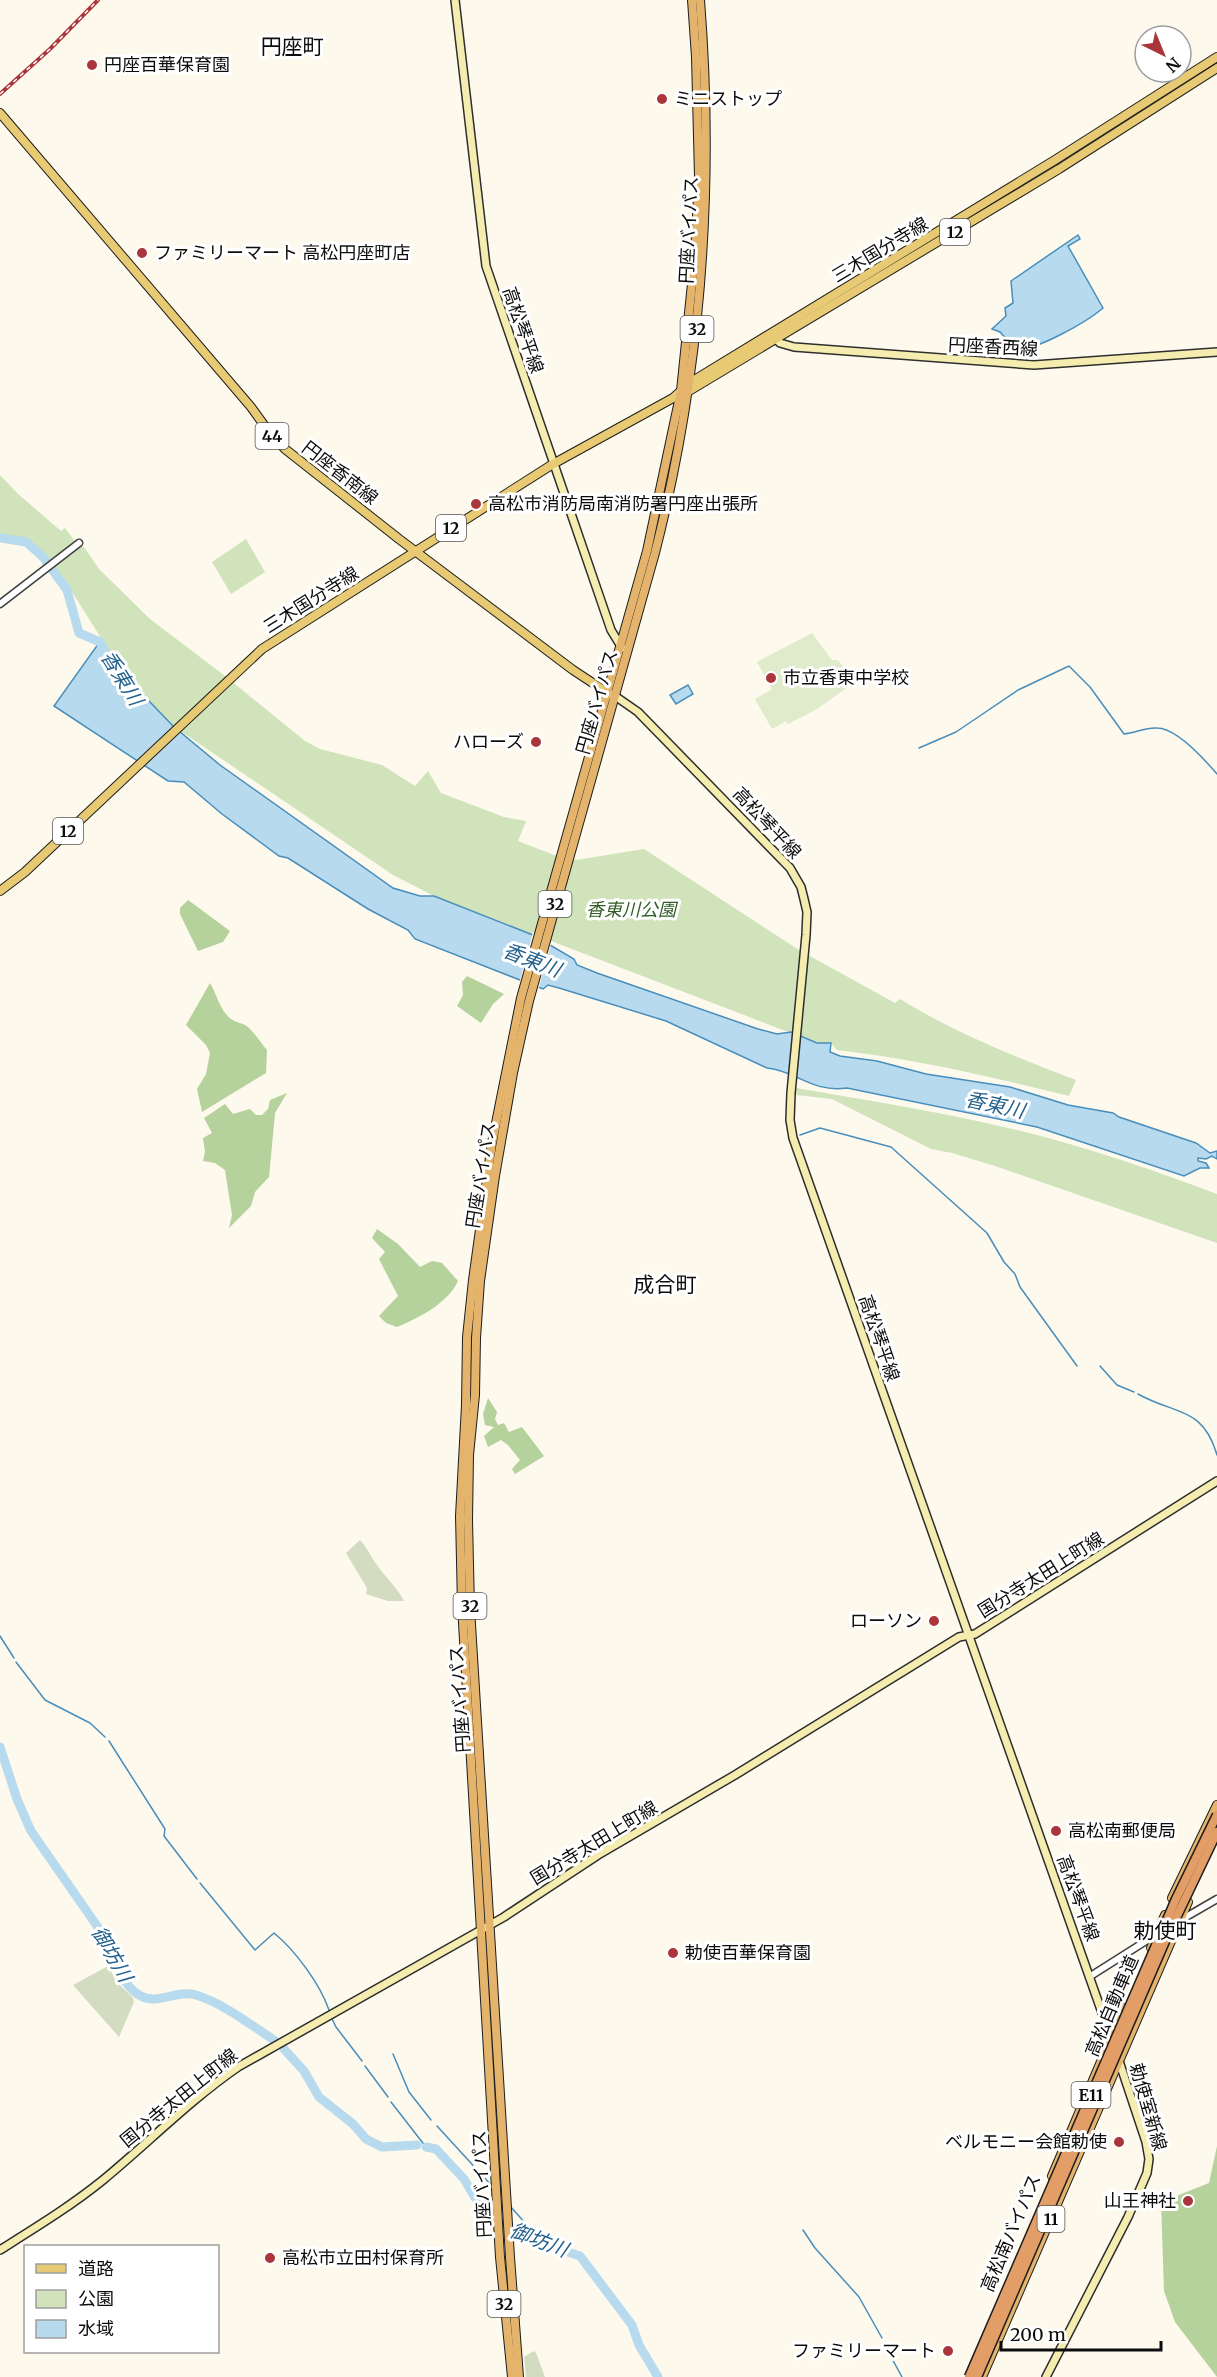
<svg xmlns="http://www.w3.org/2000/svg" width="1217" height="2377" font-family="Merriweather,'Noto Sans JP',serif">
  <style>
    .green { fill: #d0e3bb }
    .forest { fill: #b5d19c }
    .cemetery { fill: #d3dcc1 }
    .pitch { fill: #e0ebcc }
    .water { fill: #b8daee; stroke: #488ebc; stroke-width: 1.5 }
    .pier { fill: #fdf9ed }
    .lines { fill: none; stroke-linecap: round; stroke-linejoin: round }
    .stream { stroke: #488ebc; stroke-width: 1.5 }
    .river { stroke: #b8daee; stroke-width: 9 }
    .tertiary-casing { stroke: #3f3f3f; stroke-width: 9 }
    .secondary-casing { stroke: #2e2e2e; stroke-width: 10 }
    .primary-casing { stroke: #1d1d1d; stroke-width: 10 }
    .trunk-casing { stroke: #1d1d1d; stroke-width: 10 }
    .tertiary { stroke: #fff; stroke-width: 6 }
    .secondary { stroke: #f5edb0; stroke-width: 7 }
    .primary { stroke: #e7ca73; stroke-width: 8 }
    .trunk { stroke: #e4b46c; stroke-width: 8 }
    .rail-casing { stroke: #aa363c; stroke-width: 4 }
    .rail { stroke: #fff; stroke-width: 1.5; stroke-dasharray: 4.5; stroke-linecap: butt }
    .motorway-bridge-casing { stroke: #1d1d1d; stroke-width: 11; stroke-linecap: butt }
    .motorway-bridge { stroke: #e29e66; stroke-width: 8 }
    .poi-dot { fill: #aa363c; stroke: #fff; stroke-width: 2 }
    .labels { text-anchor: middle; stroke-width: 6; stroke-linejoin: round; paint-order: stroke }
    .shield { fill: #fff; stroke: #555; stroke-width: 1.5 }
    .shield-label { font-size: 16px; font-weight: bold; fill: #0c0c0c }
    .poi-label { font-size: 18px; fill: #0c0c0c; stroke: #fff; text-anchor: start }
    .street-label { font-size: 18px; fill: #0c0c0c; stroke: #fff }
    .park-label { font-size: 18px; font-style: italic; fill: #305b25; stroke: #fff }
    .water-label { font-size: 20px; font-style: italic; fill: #25618d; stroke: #fff }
    .quarter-label { font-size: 21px; fill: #0c0c0c; stroke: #fff }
  </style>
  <rect width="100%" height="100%" fill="#fdf9ed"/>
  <g class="green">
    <path d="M0,475L18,494L61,531L65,528L79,547H84L99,569L150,619L225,676L305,741L320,749L382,765L415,786L428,771L441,793L504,817L526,821L518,841L554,855L576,860L644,849L799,950L895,1003L900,999C955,1033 1015,1057 1076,1080L1069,1096C992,1077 916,1059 837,1050L831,1043H817L434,896L393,875L173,726L125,676L67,584L46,557L26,540L0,535Z"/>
    <path d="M246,539L265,572L231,594L212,562Z"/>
    <path d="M796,1088C871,1101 947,1113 1021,1131C1087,1147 1153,1170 1217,1194V1243L995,1166L952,1153L931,1149L832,1099L796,1095Z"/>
  </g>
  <g class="forest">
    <path d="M188,900L230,931L223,942L198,951L180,914V908Z"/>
    <path d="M467,976L504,994L493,1004L481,1023L457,1006L463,995L462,982Z"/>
    <path d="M210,983C216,993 218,1003 225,1013C232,1022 236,1021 245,1025C252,1029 261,1043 267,1050L266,1073L202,1112L197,1089L206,1074L210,1053L206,1045L186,1025Z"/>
    <path d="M287,1093L275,1113L269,1177L255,1192L251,1206L229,1228L232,1215L225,1170L215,1163L203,1161L205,1152L203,1138L212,1133L204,1118L225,1104L233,1114L250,1109L256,1115H262L268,1109L270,1100Z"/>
    <path d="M377,1229L398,1244L420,1267L432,1261L442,1263L458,1281C448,1303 419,1318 397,1327L386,1323L379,1316L398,1296L379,1259L385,1252L372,1238Z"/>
    <path d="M488,1398L497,1412L495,1419L498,1425L504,1423L509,1432L522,1427L544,1456L515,1474L512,1469L520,1460L508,1445L501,1440L488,1447L484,1436L494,1427L485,1425L483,1414Z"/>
    <path d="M1217,2146V2377L1175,2322L1164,2291L1161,2202L1209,2183Z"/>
  </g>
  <g class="cemetery">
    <path d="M360,1540C369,1550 370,1556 377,1565C386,1578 397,1587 404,1601H388L366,1594L367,1588L346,1553Z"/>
    <path d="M108,1966L117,1982L133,1998L134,2002L119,2037L73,1985Z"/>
    <path d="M534,2351L536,2353L545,2377H526L524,2357Z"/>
  </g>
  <path class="pitch" d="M812,633L832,660H838L855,682L817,709L788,724L786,721L772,729L755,699L772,689L757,662Z"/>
  <g class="water">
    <path d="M1078,235L1080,239L1068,246L1103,308C1087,322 1037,350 1016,350L1000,332L992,329L1006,316L1005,308L1013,303L1011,281Z"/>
    <path d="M101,640L125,676L173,726L220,765L393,888L420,896H434L533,935L574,959L577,965L597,973L758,1029L777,1034L791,1032L817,1043H831L830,1052L840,1056L877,1061L926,1074L1010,1087L1068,1105L1113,1113L1119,1117L1196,1143L1210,1153L1217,1151V1159L1212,1156L1206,1159L1198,1158V1161L1206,1163L1209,1168H1200L1184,1176L1037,1127L847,1088C812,1093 797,1071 767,1068L666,1021L559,988L548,985L543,989L415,939L408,930L368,909L288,858L279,856L222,814L184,782L168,781L54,706Z"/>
    <path d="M688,685L693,694L676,704L670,695Z"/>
  </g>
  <path class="pier" d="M533,932L551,944L538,991L519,984Z"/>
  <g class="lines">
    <g class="stream">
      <path d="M919,748L956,732L1018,690L1069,666L1090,687L1124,734C1135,733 1146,727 1157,728C1176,728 1205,760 1217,774"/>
      <path d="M800,1135L820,1128L891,1147L987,1233L1004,1262L1015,1274L1020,1287L1077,1366"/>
      <path d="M1100,1366L1117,1385L1134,1392"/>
      <path d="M1138,1394C1175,1415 1203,1406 1217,1455"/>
      <path d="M0,1636L14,1658"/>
      <path d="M16,1662L45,1700L90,1723L105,1737"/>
      <path d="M109,1741L165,1829L164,1836L197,1879"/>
      <path d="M200,1883L255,1950L274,1933C295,1950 320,1984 329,2010"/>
      <path d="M332,2019L336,2027L362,2061"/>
      <path d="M393,2054L409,2092L431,2120"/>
      <path d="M365,2066L388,2097"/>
      <path d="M391,2102L426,2147"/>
      <path d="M437,2126L492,2186"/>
      <path d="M510,2206L543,2243"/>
      <path d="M803,2230L815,2248L859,2297L882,2338"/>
      <path d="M889,2353L902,2377"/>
    </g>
    <g class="river">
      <path d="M0,538L26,542L43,557L67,590L79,633L100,642L105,652"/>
      <path d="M0,1747L17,1799L31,1831L111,1946C115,1967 129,2000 155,1999C169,1998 182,1991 196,1995C225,2004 252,2026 277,2042"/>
      <path d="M284,2049L304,2071L319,2097L353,2124L366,2139L382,2147L417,2145"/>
      <path d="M426,2147L436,2149L464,2179L489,2221L518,2235L580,2256L632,2325L639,2345L658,2377"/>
    </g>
    <defs>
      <g id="tertiary">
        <path d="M0,604L79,543"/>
        <path d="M1179,1921L1217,1899"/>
        <path d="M1089,1977L1157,1934"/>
      </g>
      <g id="secondary">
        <path d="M455,0L486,266L611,630L622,648"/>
        <path d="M773,336L780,343L794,347L1034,365L1217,352"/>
        <path d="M615,696L638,712L790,868L801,887L804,899L807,912L806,935L791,1093L790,1120L793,1138L1112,2041"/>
        <path d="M0,2250C35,2228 71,2206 103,2180C148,2143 190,2100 238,2067L504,1917L598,1855L735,1775L959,1637L975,1634L1217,1481"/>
        <path d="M1046,2377L1128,2217L1147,2173L1149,2159L1146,2142L1118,2058"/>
      </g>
      <g id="primary">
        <path d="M0,113L251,407L269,432L285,449L399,539L573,670L611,695"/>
        <path d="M683,391H689L1059,169L1217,68"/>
        <path d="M0,891L25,872L262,649L553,464L673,398L691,382L1055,160L1217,57"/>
      </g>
      <g id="trunk">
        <path d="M1172,1898L1217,1805"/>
        <path d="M1151,1948L1165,1915"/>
        <path d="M1052,2176L1124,2008"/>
        <path d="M512,2377L500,2257L462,1606L460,1516L466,1405L467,1337L473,1280L492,1143L521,998L647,551L681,391L695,254L699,177L696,57L692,0"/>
        <path d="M519,2377L510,2257L470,1608L468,1520L469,1455L475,1395L476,1338L480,1281L495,1176L513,1073L529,1001L655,553C702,369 715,188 700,0"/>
        <path d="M982,2377L1188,1902"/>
      </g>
    </defs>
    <use href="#tertiary" class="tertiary-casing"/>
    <use href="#secondary" class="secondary-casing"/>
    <use href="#primary" class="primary-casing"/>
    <use href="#trunk" class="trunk-casing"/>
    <use href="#tertiary" class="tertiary"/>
    <use href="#secondary" class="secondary"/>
    <use href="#primary" class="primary"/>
    <use href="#trunk" class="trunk"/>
    <defs>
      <path id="rail" d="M0,94L50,49L98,0"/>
    </defs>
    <use href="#rail" class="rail-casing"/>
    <use href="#rail" class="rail"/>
    <defs>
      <g id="motorway-bridge">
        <path d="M969,2377L1176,1899L1217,1815"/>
        <path d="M977,2377L1166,1939L1217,1832"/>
      </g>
    </defs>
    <use href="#motorway-bridge" class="motorway-bridge-casing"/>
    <use href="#motorway-bridge" class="motorway-bridge"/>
  </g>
  <g class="poi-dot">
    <circle cx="92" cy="65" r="6"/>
    <circle cx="662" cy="99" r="6"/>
    <circle cx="142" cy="253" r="6"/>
    <circle cx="476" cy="504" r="6"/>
    <circle cx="771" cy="678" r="6"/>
    <circle cx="536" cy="742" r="6"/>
    <circle cx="934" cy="1621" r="6"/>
    <circle cx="1056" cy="1831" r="6"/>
    <circle cx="673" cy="1953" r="6"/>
    <circle cx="1119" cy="2142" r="6"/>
    <circle cx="1188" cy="2201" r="6"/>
    <circle cx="270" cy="2258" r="6"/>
    <circle cx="948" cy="2351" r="6"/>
  </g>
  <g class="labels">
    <g class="shield">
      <rect x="940" y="219" width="30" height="26" rx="4.5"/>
      <rect x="680.5" y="316" width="33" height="26" rx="4.5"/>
      <rect x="255.5" y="423" width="33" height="26" rx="4.5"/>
      <rect x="436" y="515" width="30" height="26" rx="4.5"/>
      <rect x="53" y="818" width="30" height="26" rx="4.5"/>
      <rect x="538.5" y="891" width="33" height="26" rx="4.5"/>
      <rect x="453.5" y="1593" width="33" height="26" rx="4.5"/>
      <rect x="1071.5" y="2082" width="39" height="26" rx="4.5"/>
      <rect x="1037.5" y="2206" width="27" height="26" rx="4.5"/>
      <rect x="487.5" y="2291" width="33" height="26" rx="4.5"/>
    </g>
    <g class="shield-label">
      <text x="955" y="238">12</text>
      <text x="697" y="335">32</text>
      <text x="272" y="442">44</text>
      <text x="451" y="534">12</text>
      <text x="68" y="837">12</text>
      <text x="555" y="910">32</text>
      <text x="470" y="1612">32</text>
      <text x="1091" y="2101">E11</text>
      <text x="1051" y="2225">11</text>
      <text x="504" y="2310">32</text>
    </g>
    <g class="poi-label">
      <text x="104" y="71">円座百華保育園</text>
      <text x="674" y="105">ミニストップ</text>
      <text x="154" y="259">ファミリーマート 高松円座町店</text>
      <text x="488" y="510">高松市消防局南消防署円座出張所</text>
      <text x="783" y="684">市立香東中学校</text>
      <text x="524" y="748" text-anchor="end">ハローズ</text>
      <text x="922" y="1627" text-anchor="end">ローソン</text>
      <text x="1068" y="1837">高松南郵便局</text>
      <text x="685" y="1959">勅使百華保育園</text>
      <text x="1107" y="2148" text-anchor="end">ベルモニー会館勅使</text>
      <text x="1176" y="2207" text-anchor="end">山王神社</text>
      <text x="282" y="2264">高松市立田村保育所</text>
      <text x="936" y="2357" text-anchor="end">ファミリーマート</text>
    </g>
    <g class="street-label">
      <text transform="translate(689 230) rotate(-87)" y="6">円座バイパス</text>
      <text transform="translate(880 250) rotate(-31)" y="6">三木国分寺線</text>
      <text transform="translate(523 330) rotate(71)" y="6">高松琴平線</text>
      <text transform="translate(993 347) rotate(3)" y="6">円座香西線</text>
      <text transform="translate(340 473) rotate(38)" y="6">円座香南線</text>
      <text transform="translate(311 600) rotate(-32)" y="6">三木国分寺線</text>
      <text transform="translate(597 702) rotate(-74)" y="6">円座バイパス</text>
      <text transform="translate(767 823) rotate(47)" y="6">高松琴平線</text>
      <text transform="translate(481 1175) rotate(-81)" y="6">円座バイパス</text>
      <text transform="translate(879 1338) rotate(71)" y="6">高松琴平線</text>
      <text transform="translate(1041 1575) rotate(-32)" y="6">国分寺太田上町線</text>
      <text transform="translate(460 1699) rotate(-94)" y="6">円座バイパス</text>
      <text transform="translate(594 1843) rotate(-31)" y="6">国分寺太田上町線</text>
      <text transform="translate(1078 1898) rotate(70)" y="6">高松琴平線</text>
      <text transform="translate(1112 2006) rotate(-67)" y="6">高松自動車道</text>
      <text transform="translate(179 2098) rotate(-39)" y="6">国分寺太田上町線</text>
      <text transform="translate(1148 2107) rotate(74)" y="6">勅使室新線</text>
      <text transform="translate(482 2184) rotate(-93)" y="6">円座バイパス</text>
      <text transform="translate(1011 2233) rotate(-67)" y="6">高松南バイパス</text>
    </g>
    <g class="park-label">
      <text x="631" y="916">香東川公園</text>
    </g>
    <g class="water-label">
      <text transform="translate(122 678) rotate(58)" y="7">香東川</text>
      <text transform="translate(532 960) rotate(21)" y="7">香東川</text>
      <text transform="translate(995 1105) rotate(12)" y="7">香東川</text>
      <text transform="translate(112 1954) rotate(60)" y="7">御坊川</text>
      <text transform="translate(539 2240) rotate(21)" y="7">御坊川</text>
    </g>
    <g class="quarter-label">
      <text x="292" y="54">円座町</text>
      <text x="665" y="1292">成合町</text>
      <text x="1165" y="1938">勅使町</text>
    </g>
  </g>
  <rect x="24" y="2245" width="195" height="108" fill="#ffffff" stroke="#9e9e9e" stroke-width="1.5"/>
  <rect x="36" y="2264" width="30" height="9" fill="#e7ca73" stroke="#9e9e9e" stroke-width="1.5"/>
  <text x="78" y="2275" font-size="18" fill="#0c0c0c">道路</text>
  <rect x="36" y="2290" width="30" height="18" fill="#d0e3bb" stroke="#9e9e9e" stroke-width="1.5"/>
  <text x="78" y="2305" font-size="18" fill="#0c0c0c">公園</text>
  <rect x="36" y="2320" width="30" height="18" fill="#b8daee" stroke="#9e9e9e" stroke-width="1.5"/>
  <text x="78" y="2335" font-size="18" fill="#0c0c0c">水域</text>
  <g transform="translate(1163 54) rotate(137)"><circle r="28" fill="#ffffff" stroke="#9e9e9e" stroke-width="1.5"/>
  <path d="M0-4.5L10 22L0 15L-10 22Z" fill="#aa363c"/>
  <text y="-9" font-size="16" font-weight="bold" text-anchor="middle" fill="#0c0c0c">N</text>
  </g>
  <path d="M1001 2341v9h160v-9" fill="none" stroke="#0c0c0c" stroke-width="3"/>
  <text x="1010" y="2341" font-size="18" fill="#0c0c0c" stroke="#ffffff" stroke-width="4.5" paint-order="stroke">200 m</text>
</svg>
